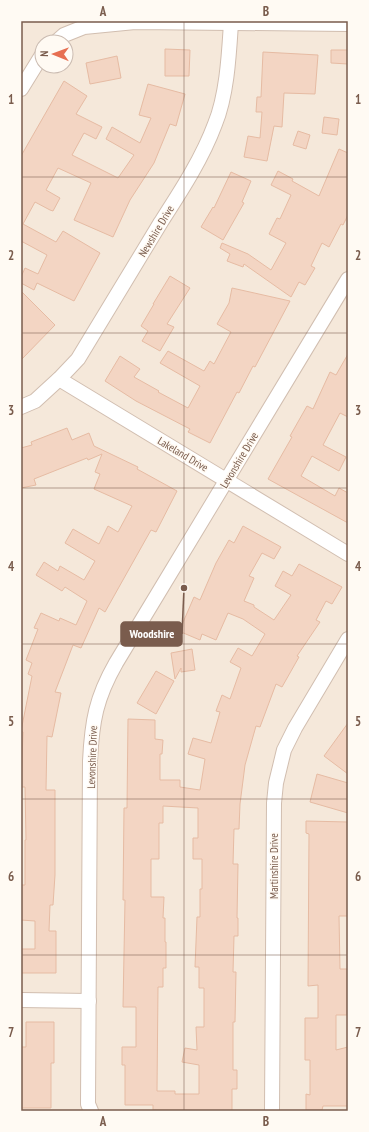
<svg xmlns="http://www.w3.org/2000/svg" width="369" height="1132" font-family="'PT Sans Narrow',sans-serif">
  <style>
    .residential { fill: #f5e8da; fill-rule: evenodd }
    .building { fill: #f3d5c3; stroke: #e6bba3; fill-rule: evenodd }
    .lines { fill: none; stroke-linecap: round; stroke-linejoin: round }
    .minor-casing { stroke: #d1beb0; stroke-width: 16 }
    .minor { stroke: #fff; stroke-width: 14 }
    .grid { fill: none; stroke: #7a5c4d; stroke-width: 1; stroke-opacity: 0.55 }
    .labels { text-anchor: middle; stroke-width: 3; stroke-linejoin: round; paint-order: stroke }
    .street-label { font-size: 11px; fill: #7a5c4d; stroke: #fffaf3 }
    .leader { fill: none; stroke: #7a5c4d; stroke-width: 1.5 }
    .callout-dot { fill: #7a5c4d; stroke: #fffaf3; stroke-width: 1.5 }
    .callout { fill: #7a5c4d; stroke: #7a5c4d; stroke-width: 1.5 }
    .callout-label { font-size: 12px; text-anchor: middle; font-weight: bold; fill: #fff }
    .neatline { fill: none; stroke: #7a5c4d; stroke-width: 1.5 }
    .grid-label { font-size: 13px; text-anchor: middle; font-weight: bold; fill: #7a5c4d }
  </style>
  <rect width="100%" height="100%" fill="#fdf6ec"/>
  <path class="residential" d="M21,21H348V1111H21ZM42,42H66V66H42Z"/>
  <g class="building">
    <path d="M165,49L190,50L189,76H165Z"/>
    <path d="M331,50H348V64L331,63Z"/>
    <path d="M263,52L318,55L315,94L284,93L282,127L274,126L267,161L244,157L248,136L260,138L262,112H256L257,97H261Z"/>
    <path d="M117,56L121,78L90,84L86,63Z"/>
    <path d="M64,81L87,96L76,114L102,127L96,139L84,133L72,155L118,178L134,155L106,139L112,127L140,143L151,118L139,115L148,84L185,94L176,126L170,124L154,163L130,200L113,237L74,220L91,183L58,168L46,190L60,198L53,211L50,210L35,202L23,224L56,242L63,231L100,253L74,301L37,283L34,290L21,283V277L25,268L38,274L47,255L21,241V156Z"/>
    <path d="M324,117L339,119L337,135L322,133Z"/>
    <path d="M298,131L310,135L306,149L293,145Z"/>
    <path d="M339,149L348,153V215L343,225L341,224L329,247L322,243L311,266L315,268L305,285L299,282L291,297L244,264L243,267L227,261L230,254L220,248L222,243L248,254L271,270L286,243L269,234L277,218L280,219L291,195L271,185L278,171L293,179L292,181L319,196Z"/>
    <path d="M231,172L251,181L242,202L244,203L223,240L201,227L213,207L214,208Z"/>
    <path d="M170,276L190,288L167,324L174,327L160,351L142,341L148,331L141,326L154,304H153Z"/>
    <path d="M232,288L290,301L255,367L253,366L239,393L237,392L210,443L188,432L190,429L136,401L105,381L120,356L140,369L134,377L159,391L158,392L188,408L200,386L160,363L168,351L204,371L210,361L214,364L231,332L217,324L229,303Z"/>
    <path d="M21,291L55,325L21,360Z"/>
    <path d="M348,354V417L340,413L323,445L346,457L339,471L312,456L301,476L335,496L339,488L348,493V523L268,479L292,437L290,436L307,406L313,409L330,372L336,375Z"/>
    <path d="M67,428L72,440L89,433L94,446L138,467L137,469L177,491L156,532L151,530L105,612L99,608L81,648L73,645L55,692L61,693L52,737L47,736L46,790H55V875L53,905H50L49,931H56V973H21V949H35V921L21,920V885H25V840H26L25,787H21L23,732L21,731L32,676L28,674L32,663L26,660L38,629L34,628L41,613L59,621L60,618L76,625L87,601L65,587L62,591L36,575L44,562L58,571L60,566L84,580L95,561L65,543L73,529L99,544L108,526L118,532L132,506L94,489L100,474L95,472L102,454L88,460L87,458L34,479L36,485L21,488V448L32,445L31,442Z"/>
    <path d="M243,526L281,547L274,559L262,553L249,576L254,578L244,601L254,605V607L274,620L291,595L275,586L283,571L292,576L299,564L342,587L332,604L326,601L316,620L320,622L297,656L299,657L282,687L276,684L260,727L256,726L245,765L240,804L239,829H234L233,864H238L237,918H238V936H234L233,972H236L235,1022H233V1070H237V1089H232V1111L153,1110V1105H125V1065H122V1047H136V1007H123L125,900H123L124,808H127L128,719L155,720V739L163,740L162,754H160V780H180V787L200,790L205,759L188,754L193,738L211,743L220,712L216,711L222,695L230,699L241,668L230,662L238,648L252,656L265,634L243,619L228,613L216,640L202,634L200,640L181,632V627L194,597L200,600L216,563L229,540L234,543ZM163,806L198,808V838H193V859H202V889H200V917H197L195,967H199V988H204V1027H196L197,1050L185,1048L182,1062L199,1065V1094H175V1091H157L158,987H163V968H166V942H165V918H163L164,897H151V859H159V823H163Z"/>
    <path d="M192,649L195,670L181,672V668L175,679L171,653Z"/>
    <path d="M156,671L174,681L156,714L137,703Z"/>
    <path d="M348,723V774L324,756Z"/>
    <path d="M317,774L348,783V813L310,802Z"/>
    <path d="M306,821L348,822V916H339L340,969H347V1015H336V1050L348,1047V1106H323L322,1110H306V1094L310,1095V1060H305V1018H318V985L308,986L309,834L306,833Z"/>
    <path d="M26,1022H54V1063H51V1108H21V1047H26Z"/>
  </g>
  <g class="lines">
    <defs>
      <g id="minor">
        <path d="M56,42L64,35L84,27L135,22L348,24"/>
        <path d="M21,89L42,55"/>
        <path d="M59,379L348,554"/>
        <path d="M21,407L35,401L59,379L78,359C106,313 133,268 161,222C181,191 202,159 215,124C227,95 229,54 231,23"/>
        <path d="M21,1000L89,1001"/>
        <path d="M91,1111L88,1104L90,761C92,721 96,698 116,663L348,279"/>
        <path d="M272,1111L274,803L276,783L284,750L295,728L348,639"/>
      </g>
    </defs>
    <use href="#minor" class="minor-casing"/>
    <use href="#minor" class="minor"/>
  </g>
  <path class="grid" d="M184,21V1111M21,177H348M21,333H348M21,488H348M21,644H348M21,799H348M21,955H348"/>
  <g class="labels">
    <g class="street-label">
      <text transform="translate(156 231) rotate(-59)" y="4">Newshire Drive</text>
      <text transform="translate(183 454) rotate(31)" y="4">Lakeland Drive</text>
      <text transform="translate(239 460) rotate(-59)" y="4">Levonshire Drive</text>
      <text transform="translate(92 757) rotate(-88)" y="4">Levonshire Drive</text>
      <text transform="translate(274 866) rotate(-90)" y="4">Martinshire Drive</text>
    </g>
  </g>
  <path class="leader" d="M184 588L182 634"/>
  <circle class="callout-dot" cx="184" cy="588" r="4"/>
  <rect class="callout" x="121" y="622" width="61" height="24" rx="4"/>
  <g class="callout-label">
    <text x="152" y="638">Woodshire</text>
  </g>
  <rect width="369" height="1132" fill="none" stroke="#fffaf3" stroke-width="44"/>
  <g transform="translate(54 54) rotate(271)"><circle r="19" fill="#fffaf3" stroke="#cabbb1"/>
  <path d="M0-3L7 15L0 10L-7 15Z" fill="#e76f51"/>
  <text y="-6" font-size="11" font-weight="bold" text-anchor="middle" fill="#7a5c4d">N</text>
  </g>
  <rect x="22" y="22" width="325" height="1088" class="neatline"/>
  <g class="grid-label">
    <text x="103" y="16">A</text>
    <text x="266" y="16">B</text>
    <text x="11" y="104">1</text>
    <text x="358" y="104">1</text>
    <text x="11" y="260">2</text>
    <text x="358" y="260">2</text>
    <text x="11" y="415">3</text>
    <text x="358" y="415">3</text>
    <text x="11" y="571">4</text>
    <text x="358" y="571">4</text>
    <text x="11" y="726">5</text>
    <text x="358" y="726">5</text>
    <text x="11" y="881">6</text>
    <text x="358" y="881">6</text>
    <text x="11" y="1037">7</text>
    <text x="358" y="1037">7</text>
    <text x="103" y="1126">A</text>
    <text x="266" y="1126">B</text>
  </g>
</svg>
